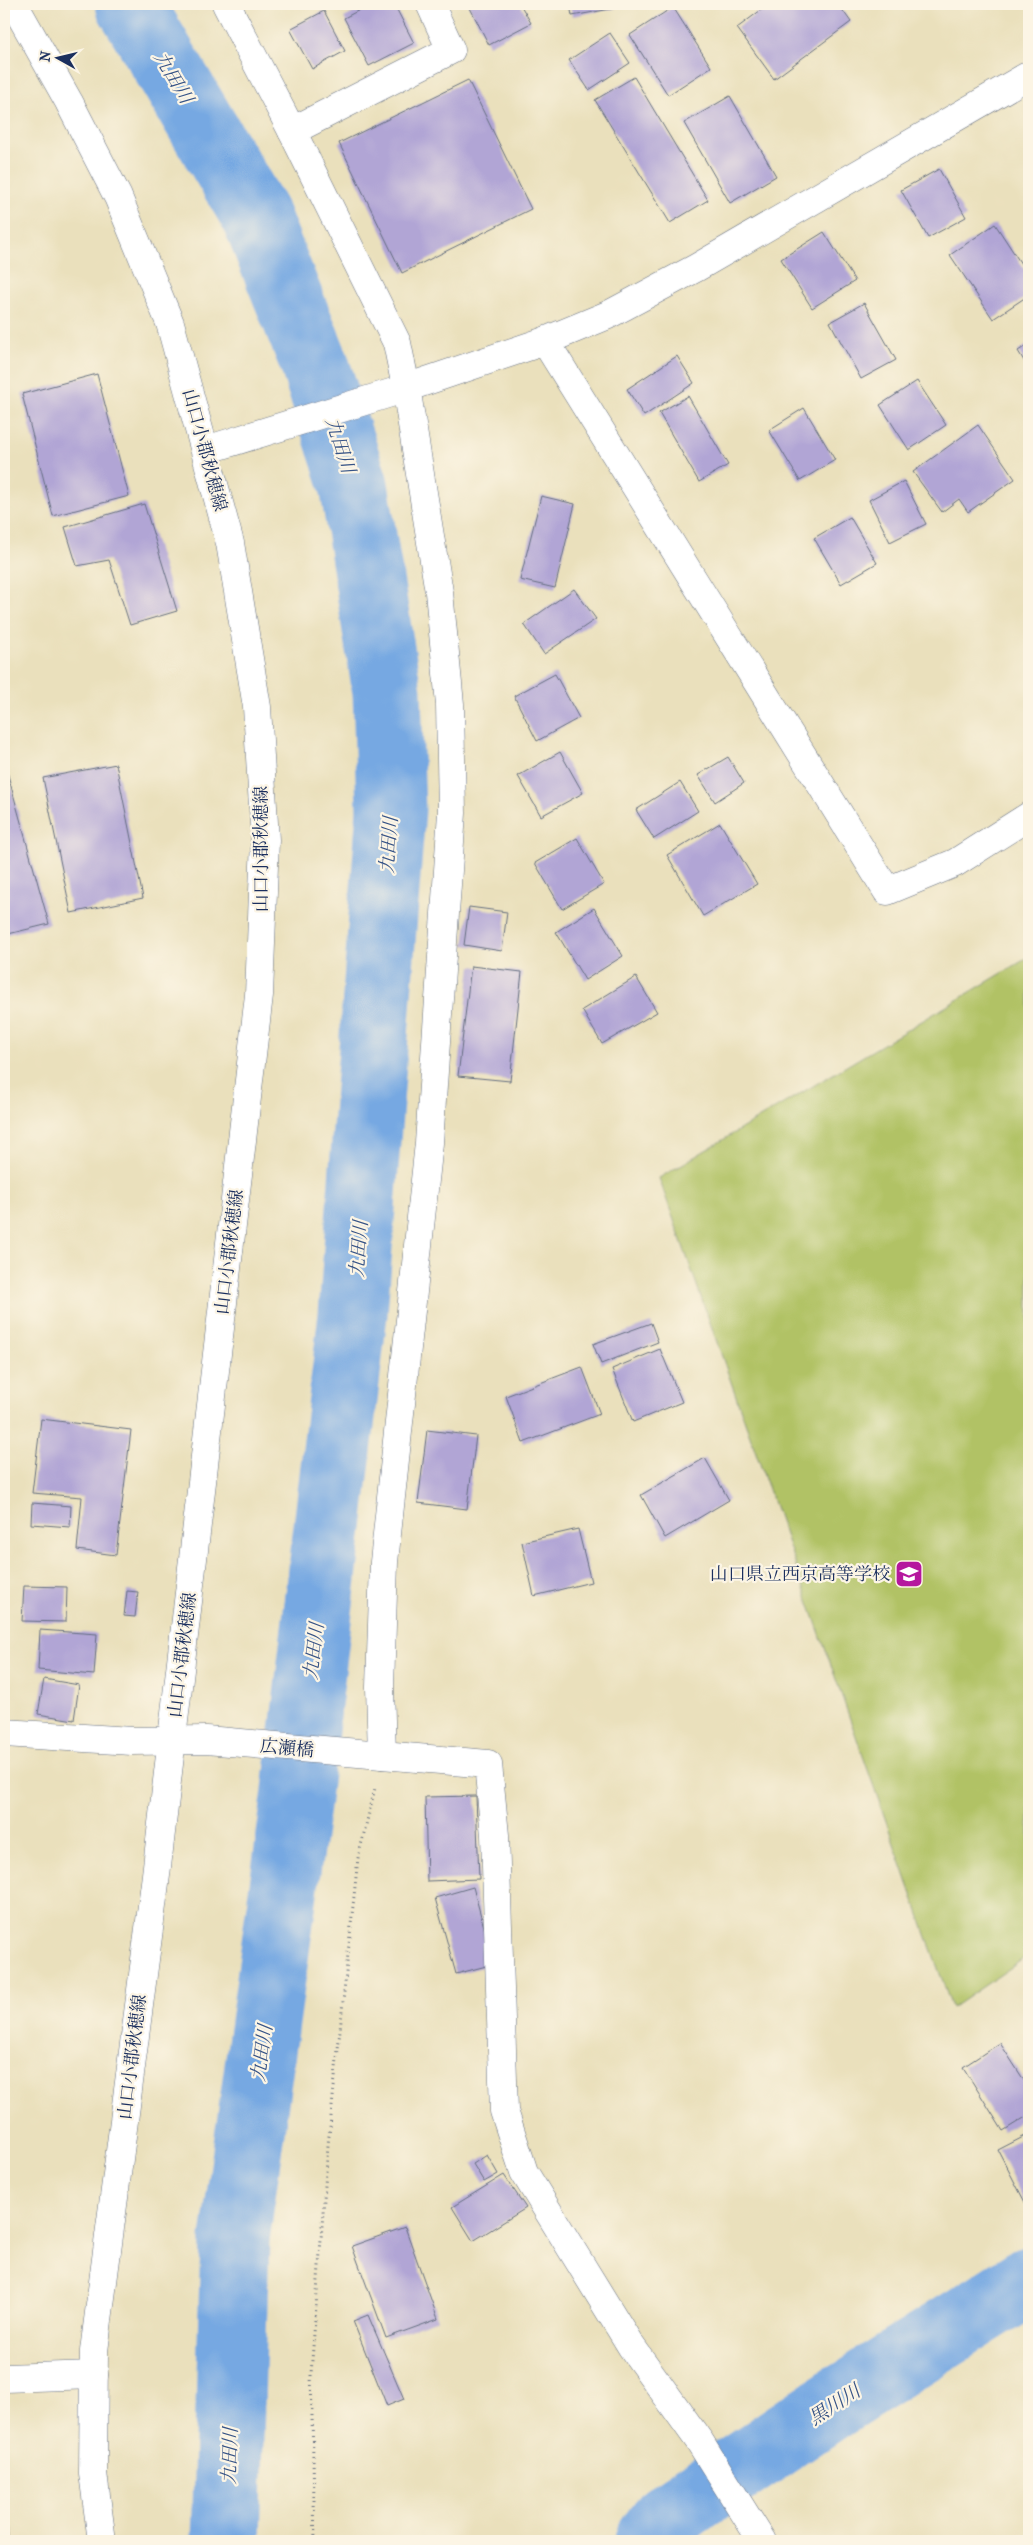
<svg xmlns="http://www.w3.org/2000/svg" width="1033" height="2545" font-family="'IM FELL French Canon','Noto Serif JP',serif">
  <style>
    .green { fill: #b1c265; stroke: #667862 }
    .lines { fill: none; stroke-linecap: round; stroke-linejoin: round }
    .river { stroke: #76a8e2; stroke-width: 69 }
    .building { fill: #b1a5d5 }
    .minor-casing { stroke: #636d7f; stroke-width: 29 }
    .tertiary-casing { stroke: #636d7f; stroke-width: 29 }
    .primary-casing { stroke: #636d7f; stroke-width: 29 }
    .path { stroke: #636d7f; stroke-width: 3; stroke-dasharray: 1 4; stroke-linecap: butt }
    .minor { stroke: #fff; stroke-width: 28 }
    .tertiary { stroke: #fff; stroke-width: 28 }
    .primary { stroke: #fff; stroke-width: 28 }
    .labels { text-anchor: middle; stroke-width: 4.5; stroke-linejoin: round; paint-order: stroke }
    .street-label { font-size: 18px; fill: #1b2f5e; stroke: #fcf5e5 }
    .poi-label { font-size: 18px; fill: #1b2f5e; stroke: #fcf5e5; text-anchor: end }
    .water-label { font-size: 19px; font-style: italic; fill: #365386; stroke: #fcf5e5 }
  </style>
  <rect width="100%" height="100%" fill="#fcf5e5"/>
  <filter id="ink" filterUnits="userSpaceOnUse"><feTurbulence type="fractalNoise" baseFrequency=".02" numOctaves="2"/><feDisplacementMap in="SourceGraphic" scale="10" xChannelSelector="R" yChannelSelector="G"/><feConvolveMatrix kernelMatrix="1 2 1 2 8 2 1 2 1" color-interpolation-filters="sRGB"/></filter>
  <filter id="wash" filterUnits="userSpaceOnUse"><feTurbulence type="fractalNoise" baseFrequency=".0096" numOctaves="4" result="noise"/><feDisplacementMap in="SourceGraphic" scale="20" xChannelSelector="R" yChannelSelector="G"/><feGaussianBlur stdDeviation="1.12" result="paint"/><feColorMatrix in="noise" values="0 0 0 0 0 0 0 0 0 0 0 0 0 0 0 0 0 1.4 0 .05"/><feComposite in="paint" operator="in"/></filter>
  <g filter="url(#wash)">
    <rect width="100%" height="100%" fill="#eae0bc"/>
    <path class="green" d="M1029,957V1955L952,2008L659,1178Z"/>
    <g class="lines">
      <g class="river">
        <path d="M130,4L255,215L314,362L354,485L387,692L391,810L353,1314L296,1799L235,2239L226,2541"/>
        <path d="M649,2541L665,2518L838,2401L1029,2280"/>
      </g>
    </g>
    <g id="blocks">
      <g class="building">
        <path d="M371,4H394L414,43L369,66L344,18Z"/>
        <path d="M468,4H520L531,23L489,45Z"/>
        <path d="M570,4H616V8L572,16Z"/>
        <path d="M769,4H838L851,22L774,79L737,28Z"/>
        <path d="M673,7L711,67L668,95L630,35Z"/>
        <path d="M324,11L345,51L312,69L290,29Z"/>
        <path d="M610,33L630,63L589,90L569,60Z"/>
        <path d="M634,77L708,200L670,223L595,100Z"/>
        <path d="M468,80L531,209L402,273L339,143Z"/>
        <path d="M730,96L776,176L730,203L684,123Z"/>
        <path d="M939,169L966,217L928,238L901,190Z"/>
        <path d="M995,224L1029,276V295L993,319L950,255Z"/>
        <path d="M824,232L855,281L812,308L781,259Z"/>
        <path d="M864,303L896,360L861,379L830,322Z"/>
        <path d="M1029,344V369L1018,351Z"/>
        <path d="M677,356L694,383L644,416L627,389Z"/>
        <path d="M97,374L129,496L53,516L22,394Z"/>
        <path d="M917,381L946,425L909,450L880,405Z"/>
        <path d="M688,396L728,465L699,482L659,413Z"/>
        <path d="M804,408L835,460L800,481L769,430Z"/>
        <path d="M978,425L1015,479L968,512L959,499L942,512L913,472Z"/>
        <path d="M904,481L926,524L890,542L869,500Z"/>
        <path d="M541,496L575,504L555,588L520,580Z"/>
        <path d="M144,504L177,611L130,625L109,560L77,566L65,527Z"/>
        <path d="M850,517L877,563L841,584L814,538Z"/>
        <path d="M574,589L596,619L544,654L524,624Z"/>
        <path d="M555,674L579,718L537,741L514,696Z"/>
        <path d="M560,752L583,793L541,816L518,776Z"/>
        <path d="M728,757L744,783L715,802L698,775Z"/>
        <path d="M116,764L143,898L71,913L43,778Z"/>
        <path d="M6,768L49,924L4,935V769Z"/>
        <path d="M680,782L698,811L654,839L636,810Z"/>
        <path d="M720,823L757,884L703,916L667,855Z"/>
        <path d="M577,838L604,884L562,909L535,863Z"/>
        <path d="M469,907L507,912L502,951L464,945Z"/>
        <path d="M594,908L623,956L585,980L556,932Z"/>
        <path d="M471,966L522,972L510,1081L458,1076Z"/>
        <path d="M636,977L657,1012L602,1044L582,1010Z"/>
        <path d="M651,1323L658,1342L601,1364L593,1344Z"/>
        <path d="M660,1349L682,1402L633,1422L612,1369Z"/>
        <path d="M582,1367L600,1414L523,1443L506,1396Z"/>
        <path d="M41,1419L131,1430L116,1555L77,1550L82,1497L32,1493Z"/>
        <path d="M427,1430L476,1436L467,1509L418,1503Z"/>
        <path d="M705,1458L729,1500L665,1538L641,1495Z"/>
        <path d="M32,1503L71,1506L70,1527L31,1524Z"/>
        <path d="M578,1529L591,1582L534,1596L522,1542Z"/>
        <path d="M24,1586L67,1587L66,1622L22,1621Z"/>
        <path d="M127,1591L138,1592L135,1617L124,1616Z"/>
        <path d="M40,1630L97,1634L94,1675L38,1670Z"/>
        <path d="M44,1679L79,1685L74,1720L38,1714Z"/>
        <path d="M476,1796L479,1879L427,1881L425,1797Z"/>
        <path d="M473,1887L494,1964L456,1974L435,1898Z"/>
        <path d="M1000,2043L1029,2088V2115L1003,2131L963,2067Z"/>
        <path d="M1029,2134V2210L998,2150Z"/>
        <path d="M487,2155L498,2174L484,2182L473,2164Z"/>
        <path d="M504,2175L526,2208L473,2241L452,2207Z"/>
        <path d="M405,2227L438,2319L386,2338L352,2246Z"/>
        <path d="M368,2315L404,2399L387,2406L353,2321Z"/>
        <path d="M4,2447H5L8,2541H4Z"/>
      </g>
    </g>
  </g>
  <g filter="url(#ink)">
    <use href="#blocks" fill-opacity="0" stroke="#636d7f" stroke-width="1"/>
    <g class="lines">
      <defs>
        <g id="minor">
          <path d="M226,4L292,131L451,50L430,4"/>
          <path d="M292,131L397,343L406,387L439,592L450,704L452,813L429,1143L384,1562L380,1687L382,1755"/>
          <path d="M545,341L887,891L955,863L1029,816"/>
          <path d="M4,1733L132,1741L206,1740L488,1764L495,1835L504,2111L524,2172L631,2346L700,2442L762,2541"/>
          <path d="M4,2378L94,2375"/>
        </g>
        <path id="tertiary" d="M206,450L397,391L545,341L608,315L696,268L1029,75"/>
        <path id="primary" d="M14,4L69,102L118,197L170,323L230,543L257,707L265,840L259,995L156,1875L94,2351L93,2473L102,2541"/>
      </defs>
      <use href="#minor" class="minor-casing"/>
      <use href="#tertiary" class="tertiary-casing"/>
      <use href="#primary" class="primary-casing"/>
      <path class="path" d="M315,2541L311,2374L328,2145L358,1858L375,1788"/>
      <use href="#minor" class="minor"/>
      <use href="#tertiary" class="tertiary"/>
      <use href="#primary" class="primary"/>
    </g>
  </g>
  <defs>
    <symbol id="school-square" viewBox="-11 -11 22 22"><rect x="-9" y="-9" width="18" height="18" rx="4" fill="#b5179e" stroke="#fcf5e5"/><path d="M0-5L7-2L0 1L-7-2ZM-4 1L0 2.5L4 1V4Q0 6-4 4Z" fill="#fff"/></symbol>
  </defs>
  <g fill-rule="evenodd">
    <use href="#school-square" x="893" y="1558" width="32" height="32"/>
  </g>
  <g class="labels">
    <g class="street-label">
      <text transform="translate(205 450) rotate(75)" y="6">山口小郡秋穂線</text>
      <text transform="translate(261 849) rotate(-90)" y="6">山口小郡秋穂線</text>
      <text transform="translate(229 1252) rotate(-83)" y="6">山口小郡秋穂線</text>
      <text transform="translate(182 1655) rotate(-83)" y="6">山口小郡秋穂線</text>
      <text transform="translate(287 1748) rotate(5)" y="6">広瀬橋</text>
      <text transform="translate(132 2057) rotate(-83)" y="6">山口小郡秋穂線</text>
    </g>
    <g class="poi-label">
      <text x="890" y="1580">山口県立西京高等学校</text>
    </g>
    <g class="water-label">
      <text transform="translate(174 77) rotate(59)" y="7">九田川</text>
      <text transform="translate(341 445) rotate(72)" y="7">九田川</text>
      <text transform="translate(388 845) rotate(-86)" y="7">九田川</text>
      <text transform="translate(358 1249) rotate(-86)" y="7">九田川</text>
      <text transform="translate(313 1651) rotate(-83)" y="7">九田川</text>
      <text transform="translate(261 2053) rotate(-82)" y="7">九田川</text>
      <text transform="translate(834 2404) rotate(-33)" y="7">黒川川</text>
      <text transform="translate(229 2456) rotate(-88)" y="7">九田川</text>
    </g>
  </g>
  <rect width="1033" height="2545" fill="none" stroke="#fcf5e5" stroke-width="20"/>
  <g transform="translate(58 58) rotate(278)" stroke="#fcf5e5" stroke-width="4" paint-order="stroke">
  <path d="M0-4L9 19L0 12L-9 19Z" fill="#1b2f5e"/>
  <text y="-8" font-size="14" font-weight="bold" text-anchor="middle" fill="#1b2f5e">N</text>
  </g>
</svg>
